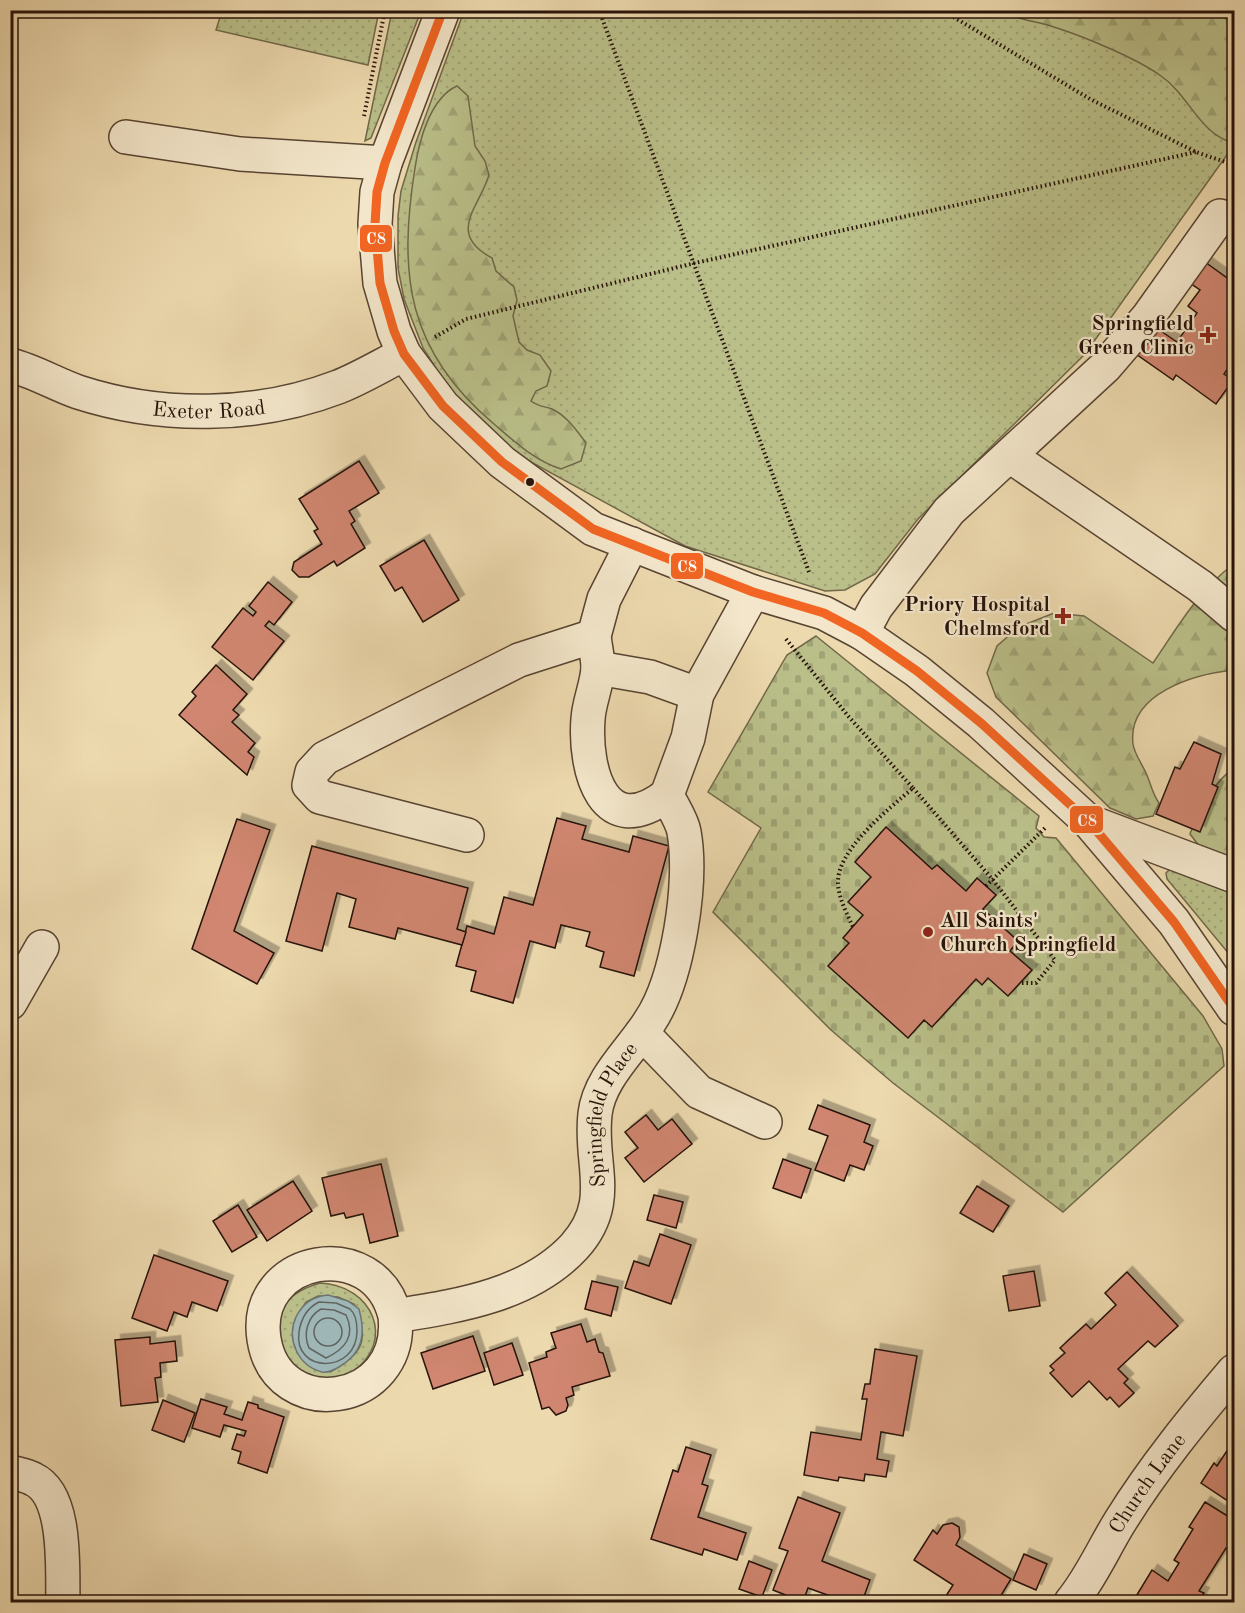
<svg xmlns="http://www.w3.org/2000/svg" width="1245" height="1613" font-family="'Old Standard TT',serif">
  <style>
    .grass { fill: url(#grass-dots); stroke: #706849; stroke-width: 1.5; fill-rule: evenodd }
    .forest { fill: url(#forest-firs); stroke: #706849; stroke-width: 1.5 }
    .cemetery { fill: url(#cemetery-stones); stroke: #706849; stroke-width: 1.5 }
    .water { fill: #9eb7b6; stroke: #6e7571; stroke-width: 1.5 }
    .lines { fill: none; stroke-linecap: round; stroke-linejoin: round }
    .shore { stroke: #626460; stroke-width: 1.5 }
    .building { fill: #d08670; stroke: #271209; stroke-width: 1.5; filter: url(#shadow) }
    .minor-casing { stroke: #584432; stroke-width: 36 }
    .path { stroke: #271209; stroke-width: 4; stroke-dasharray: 1.5 3; stroke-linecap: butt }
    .minor { stroke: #f3e6ca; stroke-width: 33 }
    .bus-1-casing { stroke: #f3e6ca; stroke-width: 14 }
    .bus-1 { stroke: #f26522; stroke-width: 9 }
    .poi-dot { fill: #8f2418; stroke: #f3e6ca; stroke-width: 2 }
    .bus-dot { fill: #271209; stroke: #f3e6ca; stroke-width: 2 }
    .labels { text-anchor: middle; stroke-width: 4.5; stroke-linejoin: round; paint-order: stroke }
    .poi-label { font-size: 21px; font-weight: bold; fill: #271209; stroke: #f3e6ca; text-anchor: end }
    .street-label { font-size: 21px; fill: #271209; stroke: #f3e6ca }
    .line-badge { stroke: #f3e6ca; stroke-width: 2 }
    .badge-label { font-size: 16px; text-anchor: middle; font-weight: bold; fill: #fff }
  </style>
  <defs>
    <pattern id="grass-dots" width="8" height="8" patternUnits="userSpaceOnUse" patternTransform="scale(1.5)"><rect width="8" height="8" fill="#babf89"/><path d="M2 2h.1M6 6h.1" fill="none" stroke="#a0a375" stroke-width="1.8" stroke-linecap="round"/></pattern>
    <pattern id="forest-firs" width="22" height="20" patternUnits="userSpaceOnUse" patternTransform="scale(1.5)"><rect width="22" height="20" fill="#babf89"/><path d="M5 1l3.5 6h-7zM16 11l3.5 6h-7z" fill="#a0a375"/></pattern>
    <pattern id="cemetery-stones" width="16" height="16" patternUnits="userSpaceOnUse" patternTransform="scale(1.5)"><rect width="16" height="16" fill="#babf89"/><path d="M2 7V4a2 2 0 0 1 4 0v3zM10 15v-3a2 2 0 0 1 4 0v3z" fill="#a0a375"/></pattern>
    <filter id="shadow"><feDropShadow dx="5.5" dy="-5.5" stdDeviation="0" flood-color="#0004"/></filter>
  </defs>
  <rect width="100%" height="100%" fill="#edd9ae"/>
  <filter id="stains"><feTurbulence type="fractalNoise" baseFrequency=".00333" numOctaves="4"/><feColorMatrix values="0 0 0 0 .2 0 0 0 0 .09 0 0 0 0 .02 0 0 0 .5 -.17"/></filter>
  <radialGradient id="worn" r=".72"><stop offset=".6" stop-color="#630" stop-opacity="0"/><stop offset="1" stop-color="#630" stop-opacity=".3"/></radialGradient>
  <g class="grass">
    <path d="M222,11V10L379,11L368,65L216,30Z"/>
    <path d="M392,11H421L371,138L365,141Z"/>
    <path d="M464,11H1053L1234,102V145L1085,354L918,519L875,574L845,590L825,591L685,546L518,455L453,395L423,348L404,299L398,268V216L401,191L416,142Z"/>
    <path d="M1171,868L1234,888V960L1167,879L1166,873Z"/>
    <path d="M320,1283C372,1285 398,1341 351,1373C348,1375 344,1380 340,1381C332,1384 317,1380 308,1380L277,1346C280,1309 282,1294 320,1283ZM318,1296L338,1297L354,1304C369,1340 365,1353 330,1372L296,1318L306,1302Z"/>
  </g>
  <g class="forest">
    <path d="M999,11H1211L1234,23V143C1200,135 1189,95 1161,76C1138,59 1085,37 1057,28C1038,21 1017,20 999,11Z"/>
    <path d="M457,86L468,96L475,146L485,161L489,175C479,208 446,233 492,258L496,271L514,287L517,300L513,316L519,342L527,350L540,355L551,371L547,386L536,391L531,401C539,407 544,406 552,409C567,416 577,431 586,443L581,461L561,469C535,461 515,442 494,424C407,351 398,275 415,168C419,141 430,98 457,86Z"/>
    <path d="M1234,564V670C1195,674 1127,693 1133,744C1134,753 1142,764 1146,773C1151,784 1152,793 1159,803L1153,816L1136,819L1110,808L996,697L987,673L997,646L1019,627L1054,613L1084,616L1153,663C1177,628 1199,589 1234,564Z"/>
    <path d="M1234,768V860L1200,847L1190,834C1198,812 1214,781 1234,768Z"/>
  </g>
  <path class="cemetery" d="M816,636L1039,816L1036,828L1044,837L1056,838L1203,1016L1222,1049L1224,1066L1063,1212L893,1083L831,1030L713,912L761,828L708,792L787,655Z"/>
  <path class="water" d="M328,1295L348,1301L359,1309C366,1334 363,1353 339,1367C334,1370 328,1373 322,1372C298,1366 286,1339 296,1317C303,1303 313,1296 328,1295Z"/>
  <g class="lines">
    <g class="shore">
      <path d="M319,1302L336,1303L350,1309C356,1314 357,1323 357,1331C357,1374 293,1374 299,1332C301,1318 307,1308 319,1302Z"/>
      <path d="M321,1309L334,1310L346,1315C356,1336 345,1349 326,1358L309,1348C303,1334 307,1317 321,1309Z"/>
      <circle cx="328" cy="1332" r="14"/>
    </g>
  </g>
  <g class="building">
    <path d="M1205,262L1234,283V359L1224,374L1233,380L1216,404L1176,375L1173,380L1136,354L1155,327L1177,342L1197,313L1188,306L1200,290L1190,283Z"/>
    <path d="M359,461L379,493L349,511L355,521L351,524L365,548L337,566L334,561L309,577H299L292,570L294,562L322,544L314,531L318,529L299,499Z"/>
    <path d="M424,540L459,600L423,622L402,587L395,591L380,566Z"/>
    <path d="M268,582L292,602L274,625L269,621L265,626L284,641L253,680L212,647L243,608L253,616L256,612L249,606Z"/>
    <path d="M216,665L247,694L233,710L239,715L232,722L255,743L248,752L254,757L247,775L179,715L196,696L192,692Z"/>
    <path d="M1194,742L1221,754L1212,784L1218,787L1200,832L1156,814L1175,767L1180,769Z"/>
    <path d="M557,818L586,826L582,839L629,852L633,836L669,846L634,976L600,967L604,952L586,946L590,932L561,925L555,948L530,941L513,1003L471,991L476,971L456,966L467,926L494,934L504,897L533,905Z"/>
    <path d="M237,819L270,830L234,931L274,953L257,984L192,949Z"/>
    <path d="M886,827L932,869L937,865L966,891L977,878L996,895L983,909L1018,941L1010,951L1032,970L1008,996L988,978L982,985L976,979L932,1027L924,1020L908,1038L828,966L849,943L843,938L863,915L848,902L871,877L855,862Z"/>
    <path d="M312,846L468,888L457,929L466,932L462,945L398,928L395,939L349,927L356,899L337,893L322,951L286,941Z"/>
    <path d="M818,1105L870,1125L864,1142L873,1146L864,1170L850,1165L844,1181L815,1170L828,1136L809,1129Z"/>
    <path d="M646,1115L658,1130L672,1119L692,1144L644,1182L625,1158L638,1148L625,1132Z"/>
    <path d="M783,1159L811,1169L801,1198L773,1188Z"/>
    <path d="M381,1164L398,1236L370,1243L363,1214L346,1218L344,1213L331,1216L322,1178Z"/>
    <path d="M293,1181L312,1211L267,1241L247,1210Z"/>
    <path d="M977,1186L1009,1206L993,1232L960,1213Z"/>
    <path d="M654,1195L683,1202L676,1228L647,1220Z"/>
    <path d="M238,1205L257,1237L232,1252L213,1221Z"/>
    <path d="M660,1234L691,1245L671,1304L625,1288L634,1261L649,1266Z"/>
    <path d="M154,1255L228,1281L217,1311L192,1302L187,1317L174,1312L167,1331L132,1318Z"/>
    <path d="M1034,1271L1040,1306L1009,1311L1003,1276Z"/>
    <path d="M1127,1272L1178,1326L1155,1347L1148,1341L1118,1369L1128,1379L1124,1383L1134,1393L1119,1407L1110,1397L1107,1400L1089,1381L1072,1397L1050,1373L1054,1370L1050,1366L1065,1353L1060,1348L1086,1324L1091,1329L1116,1305L1105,1293Z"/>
    <path d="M592,1281L618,1287L611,1316L585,1309Z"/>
    <path d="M581,1324L587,1342L595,1339L599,1352L603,1353L610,1376L572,1387L574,1395L566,1398L568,1405L566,1411L556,1415L549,1407L542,1409L529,1363L547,1357L546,1352L556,1348L551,1333Z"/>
    <path d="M473,1336L485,1371L433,1389L421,1353Z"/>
    <path d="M150,1337V1344L175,1341L177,1361L160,1363L161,1377L155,1378L158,1402L121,1406L115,1340Z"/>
    <path d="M512,1343L523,1375L494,1385L484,1353Z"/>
    <path d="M875,1349L917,1356L903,1436L881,1432L877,1459L889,1461L886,1477L865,1474L864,1481L839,1477L838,1481L804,1475L811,1432L861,1440L867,1399H862L865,1384H870Z"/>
    <path d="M201,1399L227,1407L224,1414L242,1420L248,1402L258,1405V1408L284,1417L267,1473L238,1463L241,1452L232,1449L237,1434L244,1436L246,1431L224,1425L220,1437L192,1428Z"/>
    <path d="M163,1400L195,1413L184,1442L152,1430Z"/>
    <path d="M1234,1440V1505L1201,1483L1214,1463L1217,1466Z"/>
    <path d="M686,1447L711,1455L702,1484L708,1486L698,1517L746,1533L737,1560L704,1549L702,1555L651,1539L673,1470L678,1472Z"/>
    <path d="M798,1497L840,1513L822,1561L870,1580L862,1602H831L833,1597L808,1588L803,1602L773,1590L788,1551L779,1548Z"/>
    <path d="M1205,1502L1234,1520V1543L1230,1550L1226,1548L1199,1591L1204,1593L1200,1599L1205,1602H1142L1135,1598L1152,1570L1168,1581L1179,1563L1174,1560L1193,1529L1189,1527Z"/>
    <path d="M952,1523L959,1527L960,1537L956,1545L1011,1579L997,1602H942L953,1585L914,1560L933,1530L937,1534L943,1525Z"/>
    <path d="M1024,1554L1047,1564L1036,1590L1013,1580Z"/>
    <path d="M749,1561L772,1570L762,1597L739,1589Z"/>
  </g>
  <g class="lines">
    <defs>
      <g id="minor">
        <path d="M443,10L385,163L377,192L375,224L380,283L394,331L404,354L443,406L502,462L593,529L753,592L824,613L862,633L917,671L981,723L1089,822L1174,922L1234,1009"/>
        <path d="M126,137L240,154L385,163"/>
        <path id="s1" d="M10,365C34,371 55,384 78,392C161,419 257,418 338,387C361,378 382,365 404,354"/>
        <path d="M1010,456L1200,586L1234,615"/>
        <path d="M862,633L876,607L949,511L1105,367L1148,317L1220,216"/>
        <path d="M594,636C595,646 598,658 598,668C597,685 589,702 588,719C584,771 604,843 667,795"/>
        <path d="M598,668L650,677L697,694"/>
        <path d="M1093,823L1234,876"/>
        <path d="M467,835L320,797L309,785L312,772L325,758L519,660L594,636L604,599L632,544"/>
        <path d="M10,1003L42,947"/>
        <path d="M642,1033L699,1092L765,1122"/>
        <path id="s2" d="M395,1316C375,1233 251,1255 264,1339C277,1424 405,1407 395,1316C457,1306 528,1296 574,1247C615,1202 589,1165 595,1114C599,1078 632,1050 650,1021C678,979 693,882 684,832C682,820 672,806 667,795L688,738L697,694L753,592"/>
        <path d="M10,1472C18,1474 26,1475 33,1479C68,1495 62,1571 63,1602"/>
        <path id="s3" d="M1071,1602C1091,1578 1104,1547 1121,1520C1154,1467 1194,1418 1234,1371"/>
      </g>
    </defs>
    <use href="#minor" class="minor-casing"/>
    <g class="path">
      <path d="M599,10L809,572"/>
      <path d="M942,10L1090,99L1196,152L1234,165"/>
      <path d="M364,116L385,10"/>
      <path d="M435,337L466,319L695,263L1196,152"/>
      <path d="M786,639L849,717L913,788C889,809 836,850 838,884C839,899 847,914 853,927"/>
      <path d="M913,788L993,880L1055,960L1036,983H1020"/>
      <path d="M986,886L1045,828"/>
    </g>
    <use href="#minor" class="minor"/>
    <defs>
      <path id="bus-1" d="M443,10L385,163L377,192L375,224L380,283L394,331L404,354L443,406L502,462L593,529L753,592L824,613L862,633L917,671L981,723L1089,822L1174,922L1234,1009"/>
    </defs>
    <use href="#bus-1" class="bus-1-casing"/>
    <use href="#bus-1" class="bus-1"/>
  </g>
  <g class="poi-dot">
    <path d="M1205 326h6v6h6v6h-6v6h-6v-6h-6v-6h6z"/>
    <path d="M1060 607h6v6h6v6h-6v6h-6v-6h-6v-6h6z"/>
    <circle cx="928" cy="932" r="6"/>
  </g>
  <circle class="bus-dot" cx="530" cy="482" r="5"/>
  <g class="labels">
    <g class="poi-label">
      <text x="1194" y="330">Springfield<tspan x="1194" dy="24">Green Clinic</tspan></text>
      <text x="1050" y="611">Priory Hospital<tspan x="1050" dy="24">Chelmsford</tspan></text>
      <text x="940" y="927" text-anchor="start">All Saints'<tspan x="940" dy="24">Church Springfield</tspan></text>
    </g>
    <g class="street-label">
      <text dy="7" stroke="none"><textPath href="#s1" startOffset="206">Exeter Road</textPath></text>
      <text dy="7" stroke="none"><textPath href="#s2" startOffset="753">Springfield Place</textPath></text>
      <text dy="7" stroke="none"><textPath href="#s3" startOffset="141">Church Lane</textPath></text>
    </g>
  </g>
  <g class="line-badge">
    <rect x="359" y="224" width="34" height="29" rx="6" fill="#f26522"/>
    <rect x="670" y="552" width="34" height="28" rx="6" fill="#f26522"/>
    <rect x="1069" y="805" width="35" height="29" rx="6" fill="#f26522"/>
  </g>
  <g class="badge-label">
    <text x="376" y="244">C8</text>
    <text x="687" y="572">C8</text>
    <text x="1087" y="826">C8</text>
  </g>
  <rect width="1245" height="1613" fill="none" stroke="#edd9ae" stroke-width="36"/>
  <rect x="12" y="12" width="1221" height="1589" fill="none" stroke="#271209" stroke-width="3"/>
  <rect x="18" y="18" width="1209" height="1577" fill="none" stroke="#271209" stroke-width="1.5"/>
  <rect width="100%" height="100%" filter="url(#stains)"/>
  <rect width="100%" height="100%" fill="url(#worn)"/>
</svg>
